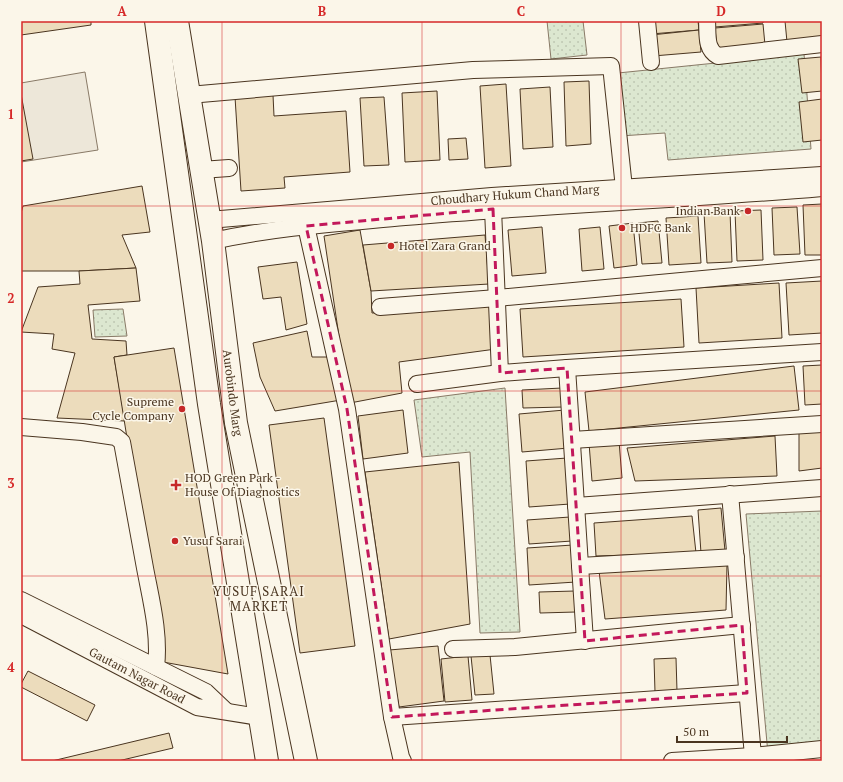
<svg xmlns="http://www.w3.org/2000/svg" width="843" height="782" font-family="'PT Serif',serif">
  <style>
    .green { fill: url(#green-dots); stroke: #887966 }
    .parking { fill: #ede7d9; stroke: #887966 }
    .building { fill: #ecdcbc; stroke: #4a3520 }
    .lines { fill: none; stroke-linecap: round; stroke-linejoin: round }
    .minor-casing { stroke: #4a3520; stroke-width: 18 }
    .highway-casing { stroke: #4a3520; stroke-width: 24 }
    .minor { stroke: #fbf6e9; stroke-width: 16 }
    .highway { stroke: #fbf6e9; stroke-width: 22 }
    .marked { fill: none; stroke: #c2185b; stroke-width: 3; stroke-dasharray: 8 5; stroke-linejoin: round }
    .grid { fill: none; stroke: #d62828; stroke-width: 1; stroke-opacity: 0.55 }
    .poi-dot { fill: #c62828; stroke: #fbf6e9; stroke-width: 1.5 }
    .labels { text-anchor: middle; stroke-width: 3; stroke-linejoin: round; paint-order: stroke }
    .street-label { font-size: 12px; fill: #4a3520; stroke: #fbf6e9 }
    .poi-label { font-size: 12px; fill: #4a3520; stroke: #fbf6e9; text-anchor: start }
    .neighbourhood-label { font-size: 13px; letter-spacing: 1px; fill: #4a3520; stroke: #fbf6e9 }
    .neatline { fill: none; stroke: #d62828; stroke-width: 1.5 }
    .grid-label { font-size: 13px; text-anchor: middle; font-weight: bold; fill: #d62828 }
  </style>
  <defs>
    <pattern id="green-dots" width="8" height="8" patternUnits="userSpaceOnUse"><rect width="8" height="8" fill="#dce7d0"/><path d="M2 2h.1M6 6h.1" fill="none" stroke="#bec7b2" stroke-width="1.8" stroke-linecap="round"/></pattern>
  </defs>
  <rect width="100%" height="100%" fill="#fbf6e9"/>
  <g class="green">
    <path d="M547,21H583L587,55L551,59Z"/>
    <path d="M804,54L811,149L668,160L665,133L620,136L618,73Z"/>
    <path d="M123,309L127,336L95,337L93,310Z"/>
    <path d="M505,388L520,632L480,633L470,452L422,457L414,400Z"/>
    <path d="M822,511V751L768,754L746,514Z"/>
  </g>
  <path class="parking" d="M85,72L98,150L21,162V83Z"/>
  <g class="building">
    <path d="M21,21H91V25L21,35Z"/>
    <path d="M650,21H698L699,30L651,34Z"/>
    <path d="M715,21H763V23L715,27Z"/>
    <path d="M785,21H822V39L787,42Z"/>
    <path d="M763,24L765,45L717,49L715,28Z"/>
    <path d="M699,30L701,52L653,56L651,35Z"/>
    <path d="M821,57L822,91L802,93L798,59Z"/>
    <path d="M589,81L591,144L566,146L564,82Z"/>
    <path d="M506,84L511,166L485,168L480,86Z"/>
    <path d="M550,87L553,147L523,149L520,89Z"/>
    <path d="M437,91L440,160L405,162L402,93Z"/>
    <path d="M21,94L33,159L21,161Z"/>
    <path d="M273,95L274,116L346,111L350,172L284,177L285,188L241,191L235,97Z"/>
    <path d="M384,97L389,165L364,166L360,98Z"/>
    <path d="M822,99V140L803,142L799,102Z"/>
    <path d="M466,138L468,159L449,160L448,139Z"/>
    <path d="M142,186L150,232L122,235L136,268L79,271H21V213L23,206Z"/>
    <path d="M822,204V255H805L803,205Z"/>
    <path d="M797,207L800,254L774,255L772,208Z"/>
    <path d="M761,210L763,260L737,261L735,211Z"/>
    <path d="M730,212L732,262L707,263L704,213Z"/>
    <path d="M698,216L701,263L669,265L666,218Z"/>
    <path d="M658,221L662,263L642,264L638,223Z"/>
    <path d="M633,223L637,265L614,268L609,226Z"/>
    <path d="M542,227L546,273L512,276L508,230Z"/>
    <path d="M600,227L604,269L582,271L579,229Z"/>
    <path d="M360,230L371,291L372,313L494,306L496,349L399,362L402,393L350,403L346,383L324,236Z"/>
    <path d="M485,235L489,284L371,291L363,245Z"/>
    <path d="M297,262L307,324L286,330L281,297L263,299L258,267Z"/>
    <path d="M136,268L140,301L88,305L92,339L126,341L127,355L114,357L125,421L57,418L75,353L52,349L54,334L21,332L38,287L80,284L79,271Z"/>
    <path d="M822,281V333L789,335L786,283Z"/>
    <path d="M779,283L782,338L699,343L696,288Z"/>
    <path d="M681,299L684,347L523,357L520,309Z"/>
    <path d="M307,331L312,357H332L341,400L275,411L260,377L253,343Z"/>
    <path d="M174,348L228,674L163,662L114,357Z"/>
    <path d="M822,365V404L805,405L803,366Z"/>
    <path d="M794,366L799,410L589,431L585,392Z"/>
    <path d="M562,388L563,407L523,408L522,390Z"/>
    <path d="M403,410L408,453L363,459L358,416Z"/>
    <path d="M565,410L569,448L522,452L519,414Z"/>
    <path d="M324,418L355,646L300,653L269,425Z"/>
    <path d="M799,432H822V468L799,471Z"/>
    <path d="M775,436L777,476L635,481L627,448Z"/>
    <path d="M619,441L622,478L592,481L589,443Z"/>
    <path d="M567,458L570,504L529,507L526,461Z"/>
    <path d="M459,462L470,624L389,639L365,472Z"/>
    <path d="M721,508L725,551L701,553L698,510Z"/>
    <path d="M692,516L696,553L596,556L594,523Z"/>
    <path d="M570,517L572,541L529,544L527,520Z"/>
    <path d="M573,545L576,582L529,585L527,548Z"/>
    <path d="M727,564L726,610L605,619L599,571Z"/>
    <path d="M575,591L576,612L540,613L539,592Z"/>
    <path d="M438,646L444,701L399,707L389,650Z"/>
    <path d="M490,655L494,694L475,695L471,656Z"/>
    <path d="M468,656L472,700L445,702L441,659Z"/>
    <path d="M676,658L677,691L655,692L654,659Z"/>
    <path d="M28,671L95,705L87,721L21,687V684Z"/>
    <path d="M169,733L173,748L118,761H52Z"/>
  </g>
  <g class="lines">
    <defs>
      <g id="minor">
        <path d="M647,21L651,62"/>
        <path d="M707,21C708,34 705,49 718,56L822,44"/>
        <path d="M189,95L473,70L611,66L624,188"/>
        <path d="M201,170L229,168"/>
        <path d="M493,209L500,373"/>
        <path id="s1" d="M209,220L492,196L822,175"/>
        <path d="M306,226L347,409L392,717L401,757L403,761"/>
        <path d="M213,241C276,227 341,223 405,217C544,205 683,200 822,188"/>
        <path d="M380,307L497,298L822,268"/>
        <path d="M567,368L585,641"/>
        <path d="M417,384L500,373L567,368L822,352"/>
        <path d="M21,427L82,432L116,437L122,442C130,484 137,526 145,568C151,600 160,634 156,667"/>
        <path d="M572,440L822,424"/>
        <path d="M730,494L753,756"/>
        <path d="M576,506L822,488"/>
        <path d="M580,566L736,557"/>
        <path d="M21,600L206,692L226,711"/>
        <path id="s2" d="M21,615L197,707L259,717"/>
        <path d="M453,649L515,647L742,625"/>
        <path d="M392,717L747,693"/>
        <path d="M672,761L753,756L822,749"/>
      </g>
      <g id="highway">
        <path d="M156,21L209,404L267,761"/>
        <path id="s3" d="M177,21L213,241L236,423L306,761"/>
      </g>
    </defs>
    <use href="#minor" class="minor-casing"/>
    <use href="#highway" class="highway-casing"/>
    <use href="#minor" class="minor"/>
    <use href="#highway" class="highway"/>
  </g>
  <path class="marked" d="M493,209L500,373L567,368L585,641L742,625L747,693L392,717L347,409L306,226Z"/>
  <path class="grid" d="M222,21V761M422,21V761M621,21V761M21,206H822M21,391H822M21,576H822"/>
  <g class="poi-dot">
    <circle cx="748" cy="211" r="4"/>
    <circle cx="622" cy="228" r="4"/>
    <circle cx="391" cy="246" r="4"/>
    <circle cx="182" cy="409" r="4"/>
    <path d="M174 479h4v4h4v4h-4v4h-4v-4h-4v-4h4z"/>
    <circle cx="175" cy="541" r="4"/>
  </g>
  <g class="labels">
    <g class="street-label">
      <text dy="4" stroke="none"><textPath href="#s1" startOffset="307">Choudhary Hukum Chand Marg</textPath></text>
      <text dy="4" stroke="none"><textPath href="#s3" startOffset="376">Aurobindo Marg</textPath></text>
      <text dy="4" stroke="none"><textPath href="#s2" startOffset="131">Gautam Nagar Road</textPath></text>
    </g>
    <g class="poi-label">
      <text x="740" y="215" text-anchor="end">Indian Bank</text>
      <text x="630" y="232">HDFC Bank</text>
      <text x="399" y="250">Hotel Zara Grand</text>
      <text x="174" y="406" text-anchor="end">Supreme<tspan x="174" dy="14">Cycle Company</tspan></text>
      <text x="185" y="482">HOD Green Park -<tspan x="185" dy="14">House Of Diagnostics</tspan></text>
      <text x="183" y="545">Yusuf Sarai</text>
    </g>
    <g class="neighbourhood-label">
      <text x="259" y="596">YUSUF SARAI<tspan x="259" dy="15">MARKET</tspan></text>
    </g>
  </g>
  <rect width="843" height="782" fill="none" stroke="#fbf6e9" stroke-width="44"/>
  <path d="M677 736v6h110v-6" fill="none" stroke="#4a3520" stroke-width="2"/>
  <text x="683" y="736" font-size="12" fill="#4a3520" stroke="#fbf6e9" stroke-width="3" paint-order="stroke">50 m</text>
  <rect x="22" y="22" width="799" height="738" class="neatline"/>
  <g class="grid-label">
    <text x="122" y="16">A</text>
    <text x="322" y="16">B</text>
    <text x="521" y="16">C</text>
    <text x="721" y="16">D</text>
    <text x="11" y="119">1</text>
    <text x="11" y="303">2</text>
    <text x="11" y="488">3</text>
    <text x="11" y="672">4</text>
  </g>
</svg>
